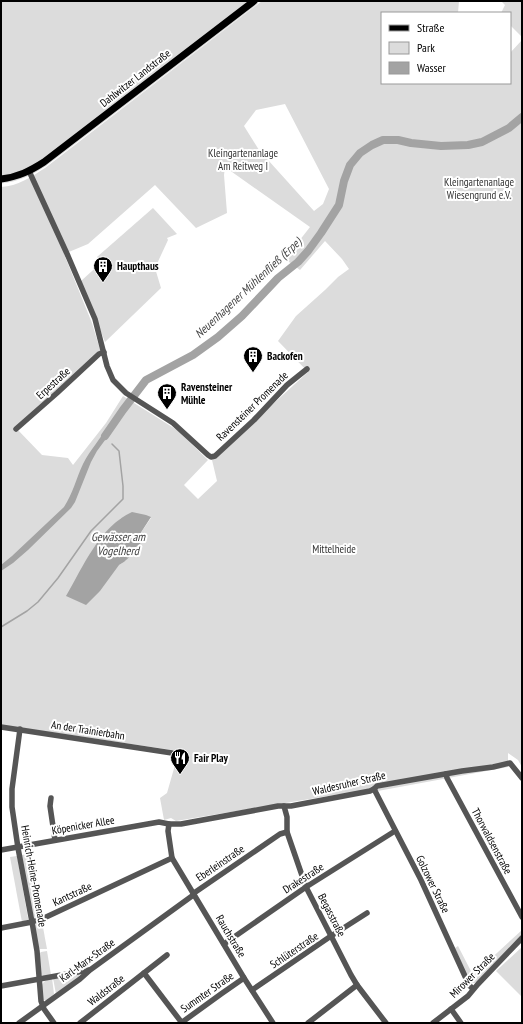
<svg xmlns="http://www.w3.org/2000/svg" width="523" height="1024" font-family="'PT Sans Narrow',sans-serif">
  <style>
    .green { fill: #dcdcdc; fill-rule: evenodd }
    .water { fill: #a3a3a3 }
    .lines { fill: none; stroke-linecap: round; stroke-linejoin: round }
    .stream { stroke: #a3a3a3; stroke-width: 1.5 }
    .river { stroke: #a3a3a3; stroke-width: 8 }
    .major-casing { stroke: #dbdbdb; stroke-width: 9 }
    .minor { stroke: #555; stroke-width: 5.5 }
    .major { stroke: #000; stroke-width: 7 }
    .labels { text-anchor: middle; stroke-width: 4; stroke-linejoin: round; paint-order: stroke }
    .street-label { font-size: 11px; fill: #000; stroke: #fff }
    .park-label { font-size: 11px; fill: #333; stroke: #fff }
    .poi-label { font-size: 11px; font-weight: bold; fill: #000; stroke: #fff; text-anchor: start }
    .water-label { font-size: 12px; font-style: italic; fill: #444; stroke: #fff }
  </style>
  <rect width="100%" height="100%" fill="#fff"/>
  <g class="green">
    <path d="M1,1H251L52,154L22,172L1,176Z"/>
    <path d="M262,1H459L458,13H382V83H510V53L522,40V767L518,760L508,753V767L367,793L340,794L176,821L171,818L164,820L160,798L167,793L179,751L1,725V187C18,186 31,177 45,168ZM285,104L329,189L323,204L314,211L259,150L244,126L256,110ZM225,167L310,227L285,259L300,270L325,241L342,259L349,269L338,277L325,290L296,316L278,341L308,372L212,460L217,481L198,499L184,485L208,460L177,430L123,396L106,423L73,465L68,458L42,455L16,428L101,353L92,323L64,254L88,244L155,185L196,228L227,213L224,175ZM121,518H151L140,534L141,543L136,547L134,553L124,562L119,565L102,537L106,532Z"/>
    <path d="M501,1H522V37L510,25V13H501L505,5Z"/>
    <path d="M153,208L177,234L167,238L168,240L155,268L161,288L105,342L81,281L102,262L97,257Z"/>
    <path d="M29,854L41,916L34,919L21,855Z"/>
    <path d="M17,856L28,918V920L22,922L10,857Z"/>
    <path d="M42,922L47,949H40L38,948L34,926L36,924Z"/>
    <path d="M522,930V936L475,983H472L470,982L455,948L458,946L473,975Z"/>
    <path d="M522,947V997L496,971Z"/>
    <path d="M47,951L51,975L44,977L41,974L39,954L41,952Z"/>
    <path d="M79,974V976L56,994L53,978Z"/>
    <path d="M52,978L54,994L47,1000H43C42,988 38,982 52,978Z"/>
  </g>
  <g class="water">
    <path d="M109,425L113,427L111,432L97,451L91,462L75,502L71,508L28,550L13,563L1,571V565L12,556L64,507C73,493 76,479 83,464C90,450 101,438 109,425Z"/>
    <path d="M132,512L146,515L151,517L140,534L141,543L136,547L134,553L124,562L119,565L100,591L86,605L66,596C83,567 100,526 132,512Z"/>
  </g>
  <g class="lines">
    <path class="stream" d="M1,627L27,611L38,602L58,578L91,531L123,499V486L119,451L112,444"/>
    <path class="river" d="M105,436L123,410L146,380L193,355L218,337L242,316L278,278L298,262L308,251L321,233L339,205L344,181L350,165L360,153L372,145L383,140H398L411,143L441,146L468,145L482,142L509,128L522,117"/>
    <defs>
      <path id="major" d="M1,179C18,177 30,171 44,162L254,1"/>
    </defs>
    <use href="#major" class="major-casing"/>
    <g class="minor">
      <path d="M29,171L68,256L95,319L107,366L113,380L126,393L173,423L208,455L211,457L215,456L254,420L287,385L307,369"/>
      <path d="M16,429L57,393L99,354L104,352"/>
      <path d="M1,727L172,753"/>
      <path d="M20,729L12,789V807L18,848L32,922L37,951L41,1001L44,1009L54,1023"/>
      <path d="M446,774L447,778L522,917"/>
      <path d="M374,789L421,880L469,985L473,989"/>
      <path d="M51,798L50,806L55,840"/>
      <path d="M284,806L287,817V832L306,887L351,975L357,985L386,1023"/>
      <path d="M169,824L168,831L172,858L244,978L273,1023"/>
      <path d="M1,850L159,822L169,824H181L278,806H291L370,791L374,789L377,786L462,771L493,767L510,763L522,778"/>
      <path d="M1,928L32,922L44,918L172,858"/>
      <path d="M224,944L306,887L395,831"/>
      <path d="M144,973L182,1023"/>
      <path d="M1,986L89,970"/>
      <path d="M252,990L331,936L367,913"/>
      <path d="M451,1009L461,1023"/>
      <path d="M19,1023L80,979L90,970L192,896L194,893L280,834L287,832"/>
      <path d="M80,1023L167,955"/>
      <path d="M181,1023L221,994L244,978"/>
      <path d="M308,1023L357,985"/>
      <path d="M433,1023L468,996L478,984L522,938"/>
    </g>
    <use href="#major" class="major"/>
  </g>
  <defs>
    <symbol id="building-pin" viewBox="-11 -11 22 30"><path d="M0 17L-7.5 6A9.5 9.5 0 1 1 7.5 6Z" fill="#000" stroke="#fff"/><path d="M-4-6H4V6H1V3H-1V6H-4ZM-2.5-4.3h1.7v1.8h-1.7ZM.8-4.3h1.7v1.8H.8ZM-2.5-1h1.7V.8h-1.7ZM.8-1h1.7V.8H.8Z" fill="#fff"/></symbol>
    <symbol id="restaurant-pin" viewBox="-11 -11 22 30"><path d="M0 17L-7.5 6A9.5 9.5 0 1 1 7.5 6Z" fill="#000" stroke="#fff"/><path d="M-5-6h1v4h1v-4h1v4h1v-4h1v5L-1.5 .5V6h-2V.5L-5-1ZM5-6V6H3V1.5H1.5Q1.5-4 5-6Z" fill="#fff"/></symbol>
  </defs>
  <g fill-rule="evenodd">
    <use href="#building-pin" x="92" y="255" width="22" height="30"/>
    <use href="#building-pin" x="242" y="345" width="22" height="30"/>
    <use href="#building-pin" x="156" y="382" width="22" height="30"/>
    <use href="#restaurant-pin" x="169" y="747" width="22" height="30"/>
  </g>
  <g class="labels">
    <g class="street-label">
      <text transform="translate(135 78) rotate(-38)" y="4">Dahlwitzer Landstraße</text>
      <text transform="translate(53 383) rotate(-42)" y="4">Erpestraße</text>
      <text transform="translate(252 406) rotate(-44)" y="4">Ravensteiner Promenade</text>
      <text transform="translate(88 730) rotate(9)" y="4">An der Trainierbahn</text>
      <text transform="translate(349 783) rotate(-13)" y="4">Waldesruher Straße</text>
      <text transform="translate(83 825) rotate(-10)" y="4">Köpenicker Allee</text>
      <text transform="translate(492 841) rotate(62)" y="4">Thorwaldsenstraße</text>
      <text transform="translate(220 863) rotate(-34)" y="4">Eberleinstraße</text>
      <text transform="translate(34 876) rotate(80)" y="4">Heinrich-Heine-Promenade</text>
      <text transform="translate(303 878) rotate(-33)" y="4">Drakestraße</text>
      <text transform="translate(433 884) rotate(64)" y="4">Golzower Straße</text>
      <text transform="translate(72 894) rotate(-25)" y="4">Kantstraße</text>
      <text transform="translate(332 915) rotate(63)" y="4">Begasstraße</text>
      <text transform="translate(231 936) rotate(59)" y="4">Rauchstraße</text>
      <text transform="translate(294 950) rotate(-34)" y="4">Schlüterstraße</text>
      <text transform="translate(87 960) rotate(-36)" y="4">Karl-Marx-Straße</text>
      <text transform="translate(472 975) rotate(-45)" y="4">Mirower Straße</text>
      <text transform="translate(106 990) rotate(-38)" y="4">Waldstraße</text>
      <text transform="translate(207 992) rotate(-35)" y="4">Summter Straße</text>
    </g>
    <g class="park-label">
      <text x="243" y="157">Kleingartenanlage<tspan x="243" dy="13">Am Reitweg I</tspan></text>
      <text x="479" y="186">Kleingartenanlage<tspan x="479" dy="13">Wiesengrund e.V.</tspan></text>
      <text x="334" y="553">Mittelheide</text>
    </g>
    <g class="poi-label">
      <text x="117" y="270">Haupthaus</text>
      <text x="267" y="360">Backofen</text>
      <text x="181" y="391">Ravensteiner<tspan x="181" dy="13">Mühle</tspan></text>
      <text x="194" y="762">Fair Play</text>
    </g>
    <g class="water-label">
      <text transform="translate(248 288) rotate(-43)" y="4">Neuenhagener Mühlenfließ (Erpe)</text>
      <text x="118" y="541">Gewässer am<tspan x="118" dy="14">Vogelherd</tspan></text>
    </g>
  </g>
  <rect width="523" height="1024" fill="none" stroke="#000000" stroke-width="4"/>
  <rect x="381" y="12" width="130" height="72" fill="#ffffff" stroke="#999999"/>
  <rect x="389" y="25" width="20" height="6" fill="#000000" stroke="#999999"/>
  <text x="417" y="32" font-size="12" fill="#000000">Straße</text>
  <rect x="389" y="42" width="20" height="12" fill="#dcdcdc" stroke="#999999"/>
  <text x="417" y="52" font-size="12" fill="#000000">Park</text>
  <rect x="389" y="62" width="20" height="12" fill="#a3a3a3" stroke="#999999"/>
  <text x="417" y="72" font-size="12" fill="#000000">Wasser</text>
</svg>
